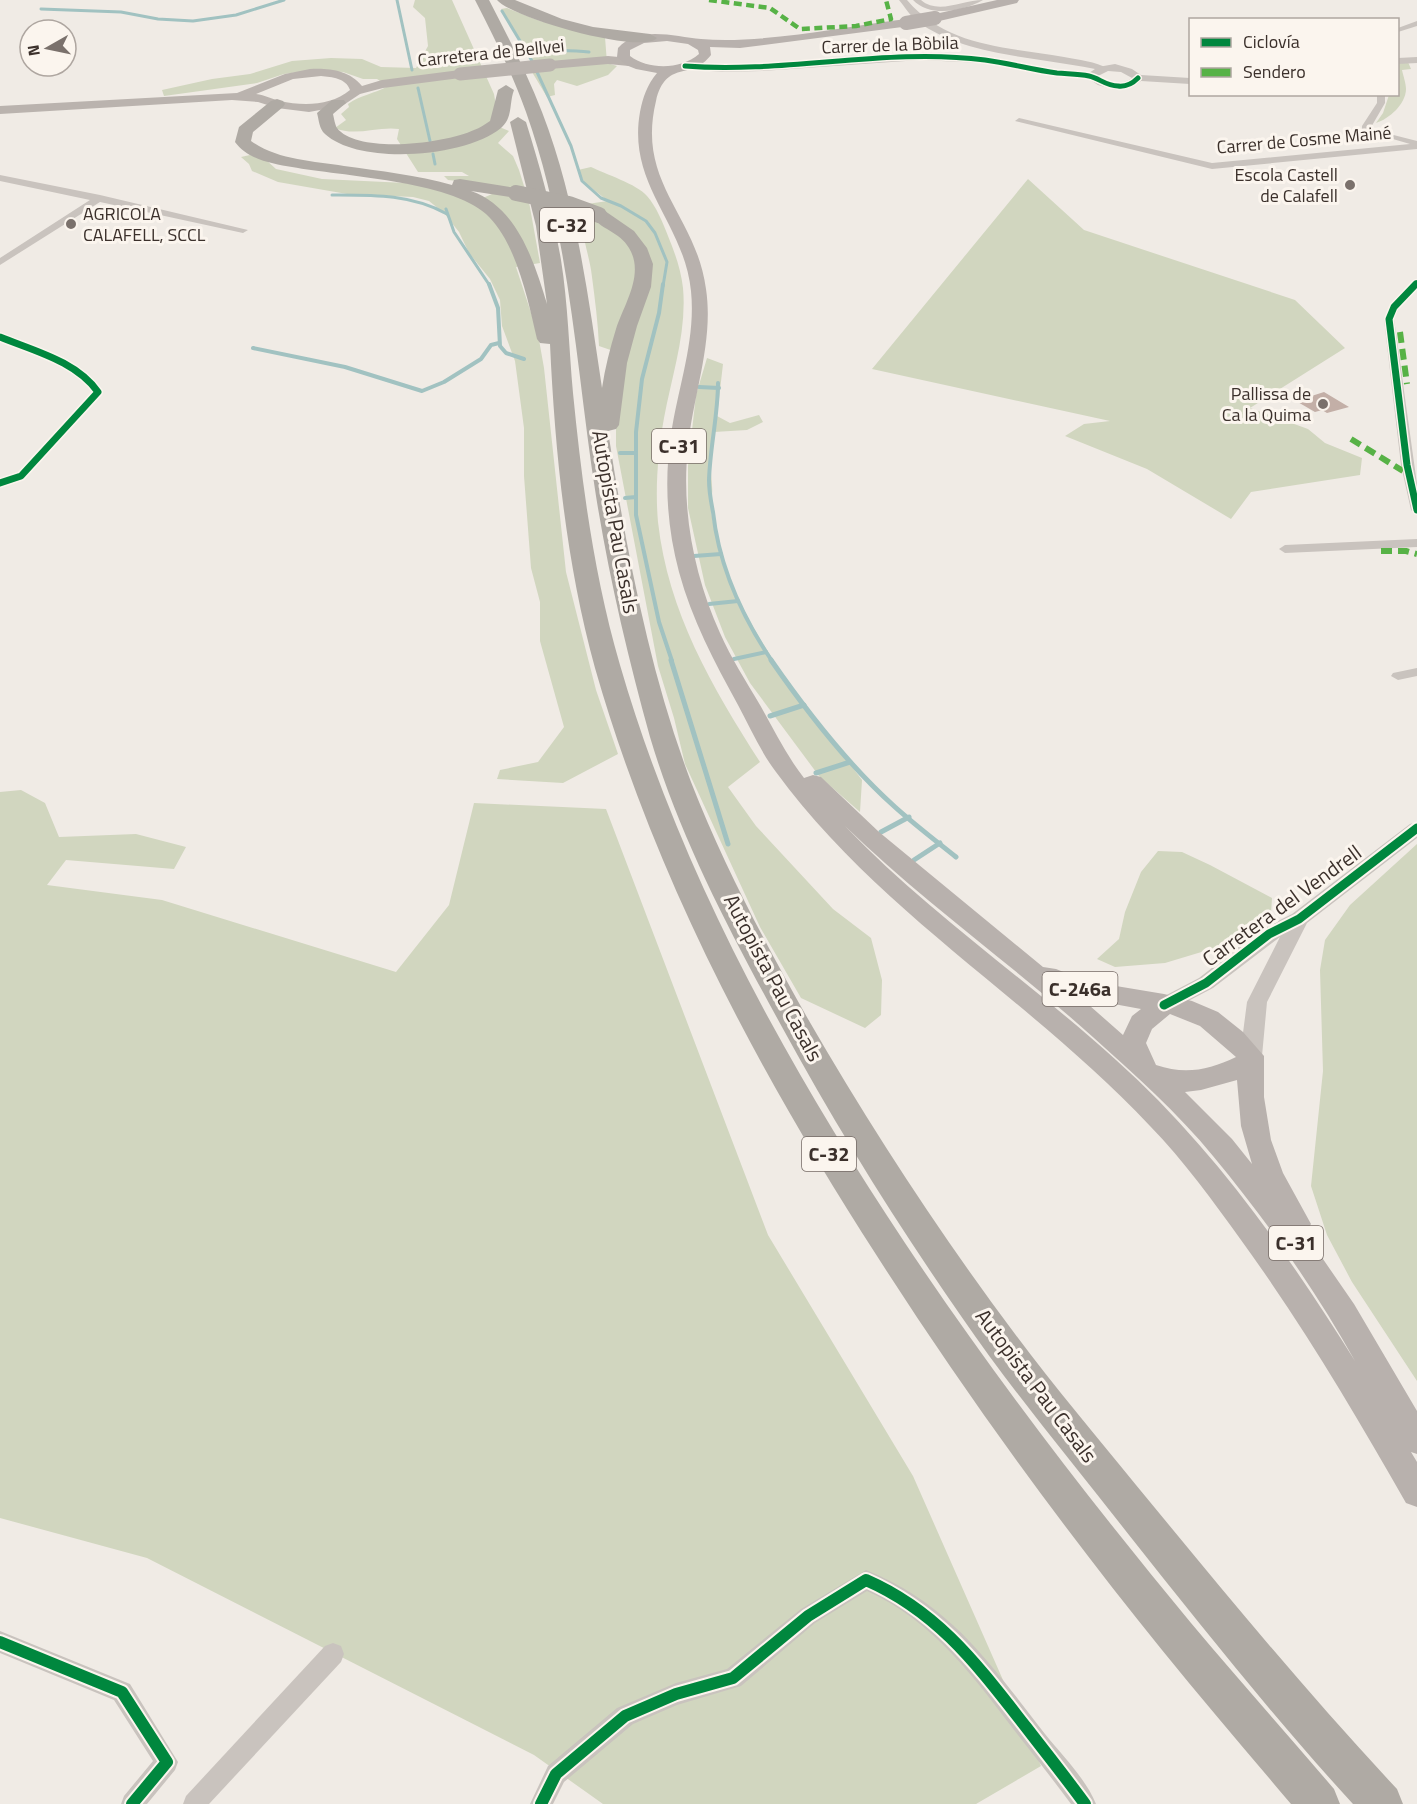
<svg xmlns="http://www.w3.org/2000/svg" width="1417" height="1804" font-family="'Titillium Web',sans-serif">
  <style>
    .green { fill: #d1d6bf }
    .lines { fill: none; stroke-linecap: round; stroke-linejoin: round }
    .stream-far2 { stroke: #a1c2c1; stroke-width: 3 }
    .stream-far1 { stroke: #a1c2c1; stroke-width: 4 }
    .stream { stroke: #a1c2c1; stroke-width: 5 }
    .building { fill: #c3afa7 }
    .minor { fill: #c9c3be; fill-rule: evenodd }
    .tertiary { fill: #c9c3be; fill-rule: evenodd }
    .secondary { fill: #bab3ae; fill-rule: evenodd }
    .primary { fill: #b8b1ad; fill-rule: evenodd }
    .motorway { fill: #afaaa4; fill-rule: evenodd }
    .secondary-bridge { stroke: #bab3ae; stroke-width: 13 }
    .primary-bridge { stroke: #b8b1ad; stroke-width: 14 }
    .motorway-bridge { stroke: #afaaa4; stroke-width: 16 }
    .quiet-far1 { stroke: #57b246; stroke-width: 4.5; stroke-dasharray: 8 4.5; stroke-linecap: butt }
    .quiet { stroke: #57b246; stroke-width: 6; stroke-dasharray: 11 6; stroke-linecap: butt }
    .cycleway-far3-casing { stroke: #fbf5ee; stroke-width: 8 }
    .cycleway-far2-casing { stroke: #fbf5ee; stroke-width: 10 }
    .cycleway-far1-casing { stroke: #fbf5ee; stroke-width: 13 }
    .cycleway-casing { stroke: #fbf5ee; stroke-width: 16 }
    .cycleway-far3 { stroke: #00873e; stroke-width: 5 }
    .cycleway-far2 { stroke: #00873e; stroke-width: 7 }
    .cycleway-far1 { stroke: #00873e; stroke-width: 9 }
    .cycleway { stroke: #00873e; stroke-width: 12 }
    .poi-dot { fill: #7a716c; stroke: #fbf5ee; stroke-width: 2 }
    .labels { text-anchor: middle; stroke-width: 6; stroke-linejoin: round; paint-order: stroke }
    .far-street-label { font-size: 18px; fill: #3b302b; stroke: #fbf5ee }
    .far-poi-label { font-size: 18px; fill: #3b302b; stroke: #fbf5ee; text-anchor: end }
    .shield { fill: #fbf5ee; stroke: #756b66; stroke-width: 1.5 }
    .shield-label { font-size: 20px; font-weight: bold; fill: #3b302b }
    .street-label { font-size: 21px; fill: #3b302b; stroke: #fbf5ee }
  </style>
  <rect width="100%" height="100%" fill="#f0ebe5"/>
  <g class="green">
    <path d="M415,0H452L494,94L496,106L490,123L509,131L498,143L513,156L519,170L529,202L540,263L516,267L538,334L544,368L566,572L596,690L618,754L563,783L497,779L500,770L538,762L564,727L540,641V602L531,568L524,476V428L515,361L502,326L500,300L490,279L469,253L459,232L444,213L429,201L413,197L347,194L278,182L252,171L249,164L241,157L250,155L265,159L276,169L322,179L406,183L483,198L492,194L486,184L448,180L444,176H469L462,172H418L397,139L399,129C378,126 355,137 335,128L346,120L341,114L349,107L348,104C360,95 374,94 388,86L377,79H363L343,72L314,70L284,74L257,83L164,96L162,90L212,79L250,74L292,61L331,58L362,59L381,67L416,68L428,46L425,18L413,7Z"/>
    <path d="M507,8L540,21L605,37L607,63L617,66L608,75L577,86L557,80L554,84L555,95L547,97L532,72L531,59L501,9Z"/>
    <path d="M1398,62H1408L1411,69L1402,70C1403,75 1406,83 1406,89C1406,104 1389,119 1376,123L1383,113L1389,95L1398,94Z"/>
    <path d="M591,167C605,174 637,184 647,196C656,206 663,223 668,236C675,253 681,270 683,288C687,332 672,375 664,418C658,451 655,488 658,522C668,612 712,687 760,762L728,787L756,826L833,909L871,938L882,980L881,1015L865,1028L801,998L760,927L685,764L674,718L658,666L616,446V420L625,355L599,346C598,323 595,300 592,277C589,249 577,232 587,204L608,201L584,182L578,170Z"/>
    <path d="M1028,179L1084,230L1295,300L1345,348L1250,408L1308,429L1325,443L1362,458L1360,475L1251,492L1231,519L1147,469L1065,436L1084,424L1110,421L872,369Z"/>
    <path d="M707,358L723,364L717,416L730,423L759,415L763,422L747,430L714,432C708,449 711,468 712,486C713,496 710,507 712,517C730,619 802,700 862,780L860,812L819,776L750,683L725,637L705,585L688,508V466L696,395Z"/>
    <path d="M21,790L45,803L59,837L136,834L186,847L174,869L66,860L47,885L162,900L396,972L449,905L474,803L606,809L768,1235L913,1476L1041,1766L976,1804H603L534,1755L147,1558L0,1518V792Z"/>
    <path d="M1417,844V1381L1352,1282L1327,1235L1311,1186L1323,1071L1320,970L1325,940L1350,905Z"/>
    <path d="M1158,851L1182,852L1210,865L1272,898L1271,914L1218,947L1165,963L1115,967L1097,959L1119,939L1125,912L1141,872Z"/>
  </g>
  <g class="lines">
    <g class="stream-far2">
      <path d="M397,0L412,70"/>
      <path d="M41,9L121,12L158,19L193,21L236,15L284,0"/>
      <path d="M502,11L532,61"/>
      <path d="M524,48C546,52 567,49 589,52"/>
      <path d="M537,72L571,146L582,181L601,198L621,206L646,221L655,233L667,262L663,286"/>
      <path d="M418,88L430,141"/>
      <path d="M433,154L435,164"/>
      <path d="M332,195C372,195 411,194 447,214"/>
      <path d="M446,209L454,232L490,286"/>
    </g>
    <g class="stream-far1">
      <path d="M489,284L498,308L500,346L506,353L524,359"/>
      <path d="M663,284L659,313L642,379L636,432V515L659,622L672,661"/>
      <path d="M253,348L345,367L422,391L444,382L481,359L491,345L499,343"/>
      <path d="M718,383C718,415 710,447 709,480C709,490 711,502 713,512C719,567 741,615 772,661"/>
      <path d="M699,387L719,388"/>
      <path d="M620,453H635"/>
      <path d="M625,498L636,497"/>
      <path d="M694,556L721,554"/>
      <path d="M709,604L738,601"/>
      <path d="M734,659L766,652"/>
    </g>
    <g class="stream">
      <path d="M671,660L728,844"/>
      <path d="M771,660C807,712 848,765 895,807C915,825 936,841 956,857"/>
      <path d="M770,716L804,705"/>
      <path d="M816,773L850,762"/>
      <path d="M881,832L909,817"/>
      <path d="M914,860L940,843"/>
    </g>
  </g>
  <path class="building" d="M1324,392L1349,407L1327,413L1322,410L1315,412L1296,401Z"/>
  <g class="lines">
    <g class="minor">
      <path d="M899,0H907C947,47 1007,47 1064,57C1078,60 1096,61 1108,69L1104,71C1046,57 966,58 917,21C910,16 905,7 899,0Z"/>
      <path d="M913,0H921C938,15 963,0 983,0C964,11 930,18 913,0Z"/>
      <path d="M1417,21V26L1398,32V28Z"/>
      <path d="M1377,94H1385V103L1370,129L1417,141V149L1212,169L1015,121L1019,118L1212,163L1410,144L1362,130V126L1377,103Z"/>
      <path d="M0,175L100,195L248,230L243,233L100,202L0,265V258L90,200L0,181Z"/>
      <path d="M1417,280V289L1399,308L1394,319L1417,484V514L1411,510L1401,465L1384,319L1390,305Z"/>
      <path d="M0,334C36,344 81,361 103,392L25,478L0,486V479L17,474L92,392C72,363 31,353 0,341Z"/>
      <path d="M1417,539V547L1285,553L1279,549L1285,545Z"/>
      <path d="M1417,668V676L1398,680L1391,676L1393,673Z"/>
      <path d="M866,1570C951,1604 991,1665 1045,1734C1062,1755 1086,1779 1096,1804H1071C1054,1781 1036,1758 1018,1735C975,1679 934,1621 867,1591L815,1623L741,1686L677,1705L633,1724L564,1782L553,1804H530L548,1766L617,1708L676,1683L727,1669L801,1609Z"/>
      <path d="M0,1631L130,1684L178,1762L175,1770L147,1804H121L124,1796L153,1761L114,1700L0,1653Z"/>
      <path d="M333,1643L341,1646L344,1654L341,1662L209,1804H183L186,1796L325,1646Z"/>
    </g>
    <g class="tertiary">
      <path d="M920,54L984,57L1056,70L1089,73L1098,67L1115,64L1132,69L1141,75L1190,78V84L1141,81L1132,87L1115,90L1098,85L1089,79L1056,76L984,63L920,60L762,71L722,72L685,69L680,66L685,63C763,69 842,59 920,54ZM1108,71L1121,72L1132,78C1121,86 1109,84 1098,76Z"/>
      <path d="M1417,57V63L1398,64V58Z"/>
      <path d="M1417,822V838L1307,923L1267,1002L1262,1056L1258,1062L1251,1064L1244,1062L1240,1056L1247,1002L1280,937L1213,988L1171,1010L1164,1013L1157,1010L1154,1005L1157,1000L1199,978L1262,929L1292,914L1410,824Z"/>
    </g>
    <g class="secondary">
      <path d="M608,56L629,58L635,62L629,66L608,64L550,69L544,65L550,61Z"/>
      <path d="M310,69C329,68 349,70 362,86L382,80L460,70L466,74L460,78L383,88L360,94L342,106L309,112L277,108L258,102L232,100L0,114V106L237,93L285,74ZM321,76C332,77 346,78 350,90C331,106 303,106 280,101C272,99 265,95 256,94L293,79Z"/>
    </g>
    <g class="primary">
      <path d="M997,0H1019L1017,3L935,22L929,18L931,15Z"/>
      <path d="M906,19L912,23L910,26L740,48L710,47L711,55C691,81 666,59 656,101C636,183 696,214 706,289C714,342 693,395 688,447C681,509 694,576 720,633C731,658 746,681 760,705C774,730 786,755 804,778L813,775L821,777L879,832L1043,967L1056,969L1086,981L1164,994L1192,1001L1218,1012L1243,1032L1264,1056V1097L1271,1140L1283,1173L1311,1224L1305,1233L1354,1304L1417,1411V1454L1411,1452L1417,1462V1507L1406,1503C1355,1413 1302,1324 1241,1240C1213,1201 1184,1161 1150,1126C1032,1000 879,913 776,772C760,751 750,727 738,705C714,661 692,620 679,572C667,527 664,481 671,435C678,387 696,340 691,291C684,222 627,185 640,112C643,97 647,85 657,73L636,69L626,65L617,57L618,48C639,25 675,37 701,39C764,44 842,27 906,19ZM667,41L688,44L698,50L699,54C680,70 649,70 630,56V50L644,43ZM845,826C923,902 1013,965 1094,1038C1135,1075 1178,1113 1213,1156C1266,1220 1315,1289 1355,1361C1287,1252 1212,1146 1116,1060C1028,980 928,913 845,826ZM1081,998L1141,1009L1132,1016L1123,1035ZM1170,1014L1200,1026L1236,1057C1209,1070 1185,1075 1156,1065L1146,1043L1152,1029ZM1237,1080L1241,1126L1252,1164L1232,1139L1185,1092L1201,1090Z"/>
    </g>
    <g class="motorway">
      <path d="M475,0H489C508,37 527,73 542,112C576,200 588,295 602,388C605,368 610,348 616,329C624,304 645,274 629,248C620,232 600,229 590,215L593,211H605L634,231L647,248L653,264L651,287L637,326L627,363L619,425L616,429L608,431C626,549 649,670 691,782C723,864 765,943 808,1019C871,1128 940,1234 1015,1334C1054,1386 1095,1435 1136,1485C1221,1588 1305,1691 1397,1789L1403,1804H1353C1274,1718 1202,1627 1129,1535C1083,1476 1035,1418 990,1357C914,1251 844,1141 782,1027C731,934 680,838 650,737C628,658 609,577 596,496C576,368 570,235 526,112C512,73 494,37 475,0Z"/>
      <path d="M497,0H515L562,19L593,27L650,34L657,38C642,55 512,18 497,0Z"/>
      <path d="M506,85L514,90C509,103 513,118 501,128C466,157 360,166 325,134C319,129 319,120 317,113L332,100H344L346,103L333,114C334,118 335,125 337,128C358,155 447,143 474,130C480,128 485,124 490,121L498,90Z"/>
      <path d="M277,99L283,101L285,104L283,107L253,132L251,141C277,160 313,161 344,166C380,171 417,175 452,185L454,180L460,179L522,189L525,193L522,197L516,198L471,191C517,207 534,261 547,304L536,226L510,122L518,117L526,122C540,167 553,213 561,260C568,304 569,349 573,393C582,484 594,576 620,665C680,872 786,1064 905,1243C993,1375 1090,1501 1191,1623C1238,1679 1287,1734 1334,1789L1340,1804H1291C1248,1753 1204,1702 1162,1650C1060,1524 964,1392 877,1256C759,1073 655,878 595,668C566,563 555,452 550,344L540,343L537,339C528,300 516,241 486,214C450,181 341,176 292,167C272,164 247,159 235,142L239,127L271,101Z"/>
    </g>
    <path class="secondary-bridge" d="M460,74L550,65"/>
    <path class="primary-bridge" d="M906,23L935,18"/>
    <path class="motorway-bridge" d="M516,193L569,204L599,215"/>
    <path class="quiet-far1" d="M709,0L770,8L800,29L856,26L891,19L886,0"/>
    <g class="quiet">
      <path d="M1400,332L1407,384"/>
      <path d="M1351,439L1403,471"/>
      <path d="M1381,551H1406L1417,554"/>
    </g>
    <defs>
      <g id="cycleway-far3">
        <path d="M685,66C785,74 887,47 985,60C1009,63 1033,70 1057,73C1068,74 1079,74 1089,76C1099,78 1106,86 1118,86C1126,87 1132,84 1138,78"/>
        <path d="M1414,286L1417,283"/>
      </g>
      <g id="cycleway-far2">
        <path d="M1416,284L1394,307L1389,319L1407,465L1417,510"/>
        <path d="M0,337C34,351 76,361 98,392L21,476L0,483"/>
      </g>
      <path id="cycleway-far1" d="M1164,1005L1206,983L1269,934L1299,919L1417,828"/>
      <g id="cycleway">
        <path d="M0,1642L122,1692L167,1762L132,1804"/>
        <path d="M541,1804L556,1774L625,1716L676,1694L733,1678L808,1616L866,1580C939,1612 978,1666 1026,1727C1046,1753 1066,1778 1085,1804"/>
      </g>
    </defs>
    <use href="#cycleway-far3" class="cycleway-far3-casing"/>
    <use href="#cycleway-far2" class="cycleway-far2-casing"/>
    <use href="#cycleway-far1" class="cycleway-far1-casing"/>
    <use href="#cycleway" class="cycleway-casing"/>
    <use href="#cycleway-far3" class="cycleway-far3"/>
    <use href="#cycleway-far2" class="cycleway-far2"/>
    <use href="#cycleway-far1" class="cycleway-far1"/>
    <use href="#cycleway" class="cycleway"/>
  </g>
  <g class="poi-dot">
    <circle cx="1350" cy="185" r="6"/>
    <circle cx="71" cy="224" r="6"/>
    <circle cx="1323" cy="404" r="6"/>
  </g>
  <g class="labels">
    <g class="far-street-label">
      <text transform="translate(890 45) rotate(-2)" y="6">Carrer de la Bòbila</text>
      <text transform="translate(491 53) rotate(-6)" y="6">Carretera de Bellvei</text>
      <text transform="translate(1304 140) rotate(-5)" y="6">Carrer de Cosme Mainé</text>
    </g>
    <g class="far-poi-label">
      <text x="1338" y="181">Escola Castell<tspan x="1338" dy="21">de Calafell</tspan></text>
      <text x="83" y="220" text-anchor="start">AGRICOLA<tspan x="83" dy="21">CALAFELL, SCCL</tspan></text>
      <text x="1311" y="400">Pallissa de<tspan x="1311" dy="21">Ca la Quima</tspan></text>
    </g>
    <g class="shield">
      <rect x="540" y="208" width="54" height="34" rx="4.5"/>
      <rect x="652" y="429" width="54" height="34" rx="4.5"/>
      <rect x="1042.5" y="972" width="75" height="34" rx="4.5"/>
      <rect x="802" y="1137" width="54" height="34" rx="4.5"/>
      <rect x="1269" y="1226" width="54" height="34" rx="4.5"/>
    </g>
    <g class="shield-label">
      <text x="567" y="232">C-32</text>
      <text x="679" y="453">C-31</text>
      <text x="1080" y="996">C-246a</text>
      <text x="829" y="1161">C-32</text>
      <text x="1296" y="1250">C-31</text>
    </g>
    <g class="street-label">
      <text transform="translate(615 522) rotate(80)" y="7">Autopista Pau Casals</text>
      <text transform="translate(1282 906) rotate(-36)" y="7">Carretera del Vendrell</text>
      <text transform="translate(773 978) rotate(62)" y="7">Autopista Pau Casals</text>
      <text transform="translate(1036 1386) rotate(53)" y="7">Autopista Pau Casals</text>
    </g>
  </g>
  <rect x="1189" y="18" width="210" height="78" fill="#fbf5ee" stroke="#aea6a0" stroke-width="1.5"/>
  <rect x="1201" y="38" width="30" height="9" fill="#00873e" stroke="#aea6a0" stroke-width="1.5"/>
  <text x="1243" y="48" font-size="18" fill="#3b302b">Ciclovía</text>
  <rect x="1201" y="68" width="30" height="9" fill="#57b246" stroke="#aea6a0" stroke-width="1.5"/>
  <text x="1243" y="78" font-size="18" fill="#3b302b">Sendero</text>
  <g transform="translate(48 48) rotate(261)"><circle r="28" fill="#fbf5ee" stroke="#aea6a0" stroke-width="1.5"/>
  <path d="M0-4.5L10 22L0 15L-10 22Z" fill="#7a716c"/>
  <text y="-9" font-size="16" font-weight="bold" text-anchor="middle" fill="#3b302b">N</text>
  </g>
</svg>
